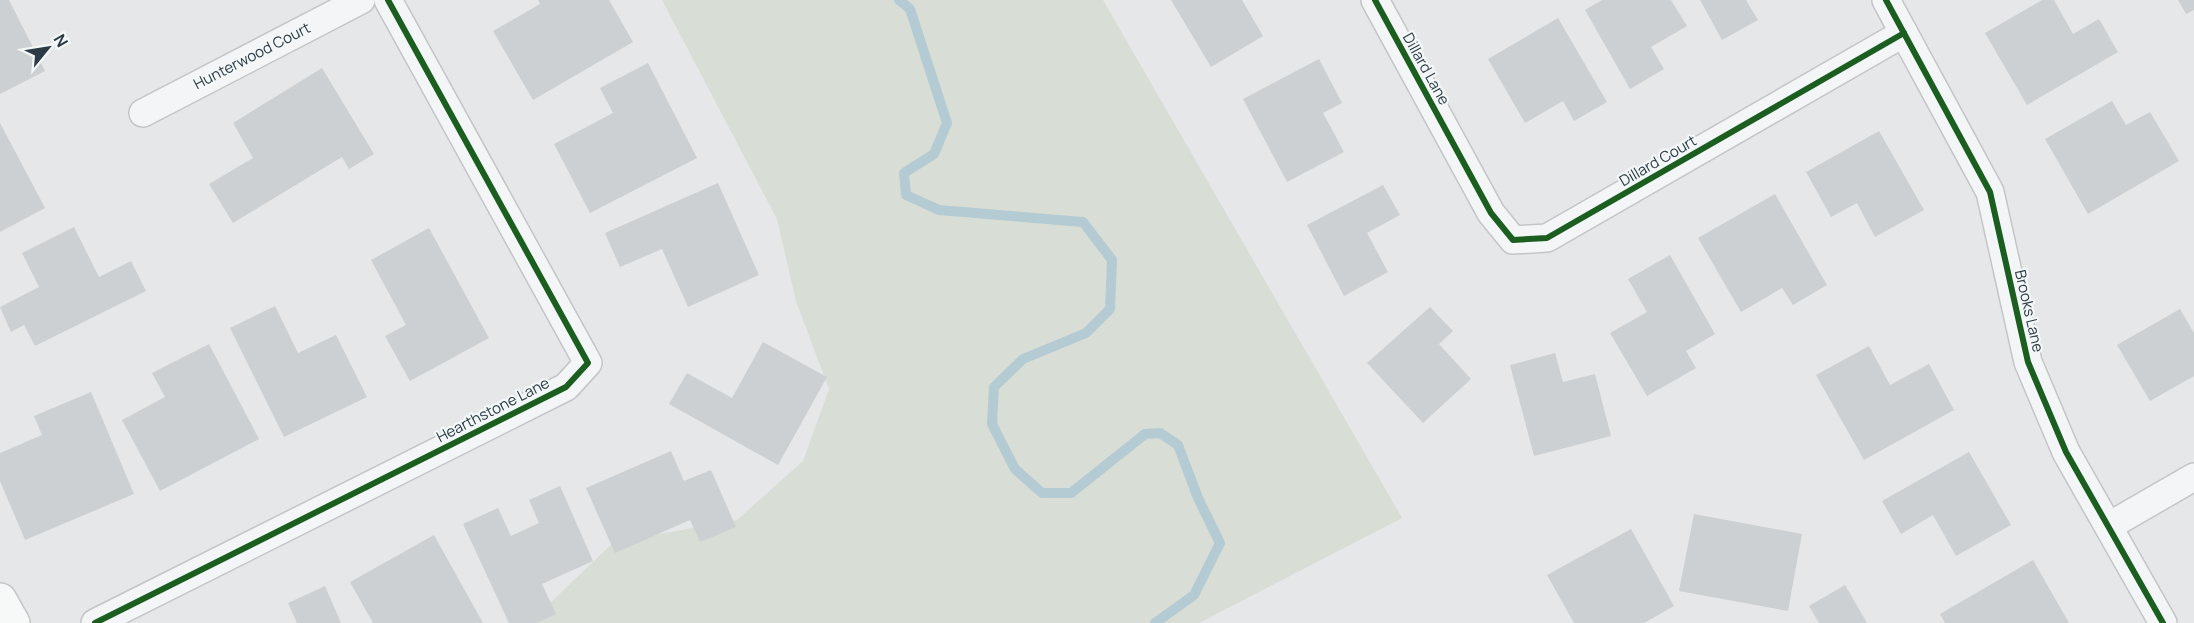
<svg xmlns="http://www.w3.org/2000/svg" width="2194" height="623" font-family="Manrope,sans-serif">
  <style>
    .green { fill: #d8ddd5 }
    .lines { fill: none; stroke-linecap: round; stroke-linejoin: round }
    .stream { stroke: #b4cbd4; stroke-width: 10 }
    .building { fill: #cdd0d2 }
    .street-casing { stroke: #c3c5c7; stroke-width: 30 }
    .secondary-casing { stroke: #c3c5c7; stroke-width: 36 }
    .street { stroke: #f4f5f6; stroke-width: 27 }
    .secondary { stroke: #f7f8f8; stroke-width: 33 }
    .cycleway-casing { stroke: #f3f7f8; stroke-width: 10 }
    .cycleway { stroke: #1b5e20; stroke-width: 6 }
    .labels { text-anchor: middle; stroke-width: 4.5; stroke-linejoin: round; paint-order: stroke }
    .street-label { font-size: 15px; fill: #2b3a44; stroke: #f3f7f8 }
  </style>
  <rect width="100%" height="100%" fill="#e5e7e9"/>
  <path class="green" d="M662,0H1103L1402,518L1199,623H529L614,542L737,520L803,461L829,389L796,301L777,219Z"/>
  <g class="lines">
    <path class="stream" d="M899,0L910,9L947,123L934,154L904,173L906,195L939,210L1083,222L1112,260L1110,309L1086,333L1023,359L994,387L992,424L1015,469L1042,493H1071L1145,434L1160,433L1178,445L1198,498L1220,543L1194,595L1155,623"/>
  </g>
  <g class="building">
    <path d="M0,0H9L45,71L0,94Z"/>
    <path d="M538,0H609L633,42L533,100L493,31L540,4Z"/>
    <path d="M1171,0H1242L1263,36L1211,67Z"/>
    <path d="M1602,0H1671L1687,26L1651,47L1664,69L1630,89L1585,10Z"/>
    <path d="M1700,0H1746L1758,20L1722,40Z"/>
    <path d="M2042,0H2054L2073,34L2099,19L2118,52L2027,105L1985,33Z"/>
    <path d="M2178,0H2194V10L2186,14Z"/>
    <path d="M1558,18L1607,102L1574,121L1563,101L1525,123L1488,59Z"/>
    <path d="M1319,59L1342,103L1323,113L1344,152L1287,182L1243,99Z"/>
    <path d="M648,63L697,158L590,213L554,144L613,113L600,88Z"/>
    <path d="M322,68L374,154L349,169L342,157L233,223L209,184L253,158L233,123Z"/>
    <path d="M2112,101L2126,125L2150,112L2179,161L2088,214L2045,139Z"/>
    <path d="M0,123L45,208L0,232Z"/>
    <path d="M1879,131L1924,210L1875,237L1857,203L1831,217L1806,172Z"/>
    <path d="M718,183L759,275L688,307L662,249L620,267L605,233Z"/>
    <path d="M1383,185L1400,215L1367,233L1388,272L1344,296L1307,225Z"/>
    <path d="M1775,194L1827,285L1793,305L1782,288L1741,312L1698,238Z"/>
    <path d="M74,227L99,277L131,261L146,291L35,346L24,325L11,332L0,307L39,287L22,253Z"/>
    <path d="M429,228L489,338L410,381L385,336L406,325L371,260Z"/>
    <path d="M1670,255L1715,334L1686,351L1696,368L1647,396L1610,333L1647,312L1628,279Z"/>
    <path d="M275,306L298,353L336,335L367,397L284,437L230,328Z"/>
    <path d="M1430,307L1453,331L1439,344L1471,379L1423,423L1367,363Z"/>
    <path d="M2180,309L2194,333V376L2150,401L2117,345Z"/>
    <path d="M763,342L827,377L778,465L669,404L687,373L732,398Z"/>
    <path d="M209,344L259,439L160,491L122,420L165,397L152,373Z"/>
    <path d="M1869,346L1890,385L1929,364L1954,410L1864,460L1816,375Z"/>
    <path d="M1555,353L1563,382L1595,374L1611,436L1534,456L1510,365Z"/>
    <path d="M91,392L134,494L25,540L0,481V453L42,435L34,416Z"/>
    <path d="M671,451L684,481L711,470L736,527L700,542L690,520L615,553L586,488Z"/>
    <path d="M1969,452L2011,525L1956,556L1933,515L1901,534L1882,501Z"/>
    <path d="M560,486L593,561L542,584L556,614L537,623H509L463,524L498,508L511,536L539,523L529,500Z"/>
    <path d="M1694,514L1802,534L1788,611L1679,591Z"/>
    <path d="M1631,529L1674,606L1644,623H1574L1547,575Z"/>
    <path d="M434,535L483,623H373L350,582Z"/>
    <path d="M2033,560L2069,623H1945L1940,614Z"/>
    <path d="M1845,585L1867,623H1819L1809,606Z"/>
    <path d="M325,586L341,623H297L288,603Z"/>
  </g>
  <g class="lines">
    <defs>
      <g id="street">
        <path d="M1375,0L1491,213L1513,240L1547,238L1904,33"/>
        <path d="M1886,0L1990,192L2028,362L2066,452L2163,623"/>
        <path d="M143,113L361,0"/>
        <path d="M2109,526L2194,477"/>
        <path d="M95,623L566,387L588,363L388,0"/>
      </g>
      <path id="secondary" d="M0,600L13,623"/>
    </defs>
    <use href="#street" class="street-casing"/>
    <use href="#secondary" class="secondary-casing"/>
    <use href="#street" class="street"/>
    <use href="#secondary" class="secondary"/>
    <defs>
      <g id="cycleway">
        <path d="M1375,0L1491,213L1513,240L1547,238L1904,33"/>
        <path d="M1886,0L1990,192L2028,362L2066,452L2163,623"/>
        <path d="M95,623L566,387L588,363L388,0"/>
      </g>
    </defs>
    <use href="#cycleway" class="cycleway-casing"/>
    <use href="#cycleway" class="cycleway"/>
  </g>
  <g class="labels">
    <g class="street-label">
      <text transform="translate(252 56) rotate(-27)" y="5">Hunterwood Court</text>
      <text transform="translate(1426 69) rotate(61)" y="5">Dillard Lane</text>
      <text transform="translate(1658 161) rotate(-30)" y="5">Dillard Court</text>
      <text transform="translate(2029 311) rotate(77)" y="5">Brooks Lane</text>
      <text transform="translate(493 410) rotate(-27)" y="5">Hearthstone Lane</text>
    </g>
  </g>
  <g transform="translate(48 48) rotate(60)" stroke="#f3f7f8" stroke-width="4.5" paint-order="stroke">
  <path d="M0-4.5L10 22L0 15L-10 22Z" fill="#2b3a44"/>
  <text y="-9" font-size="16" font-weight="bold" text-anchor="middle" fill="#2b3a44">N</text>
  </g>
</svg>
